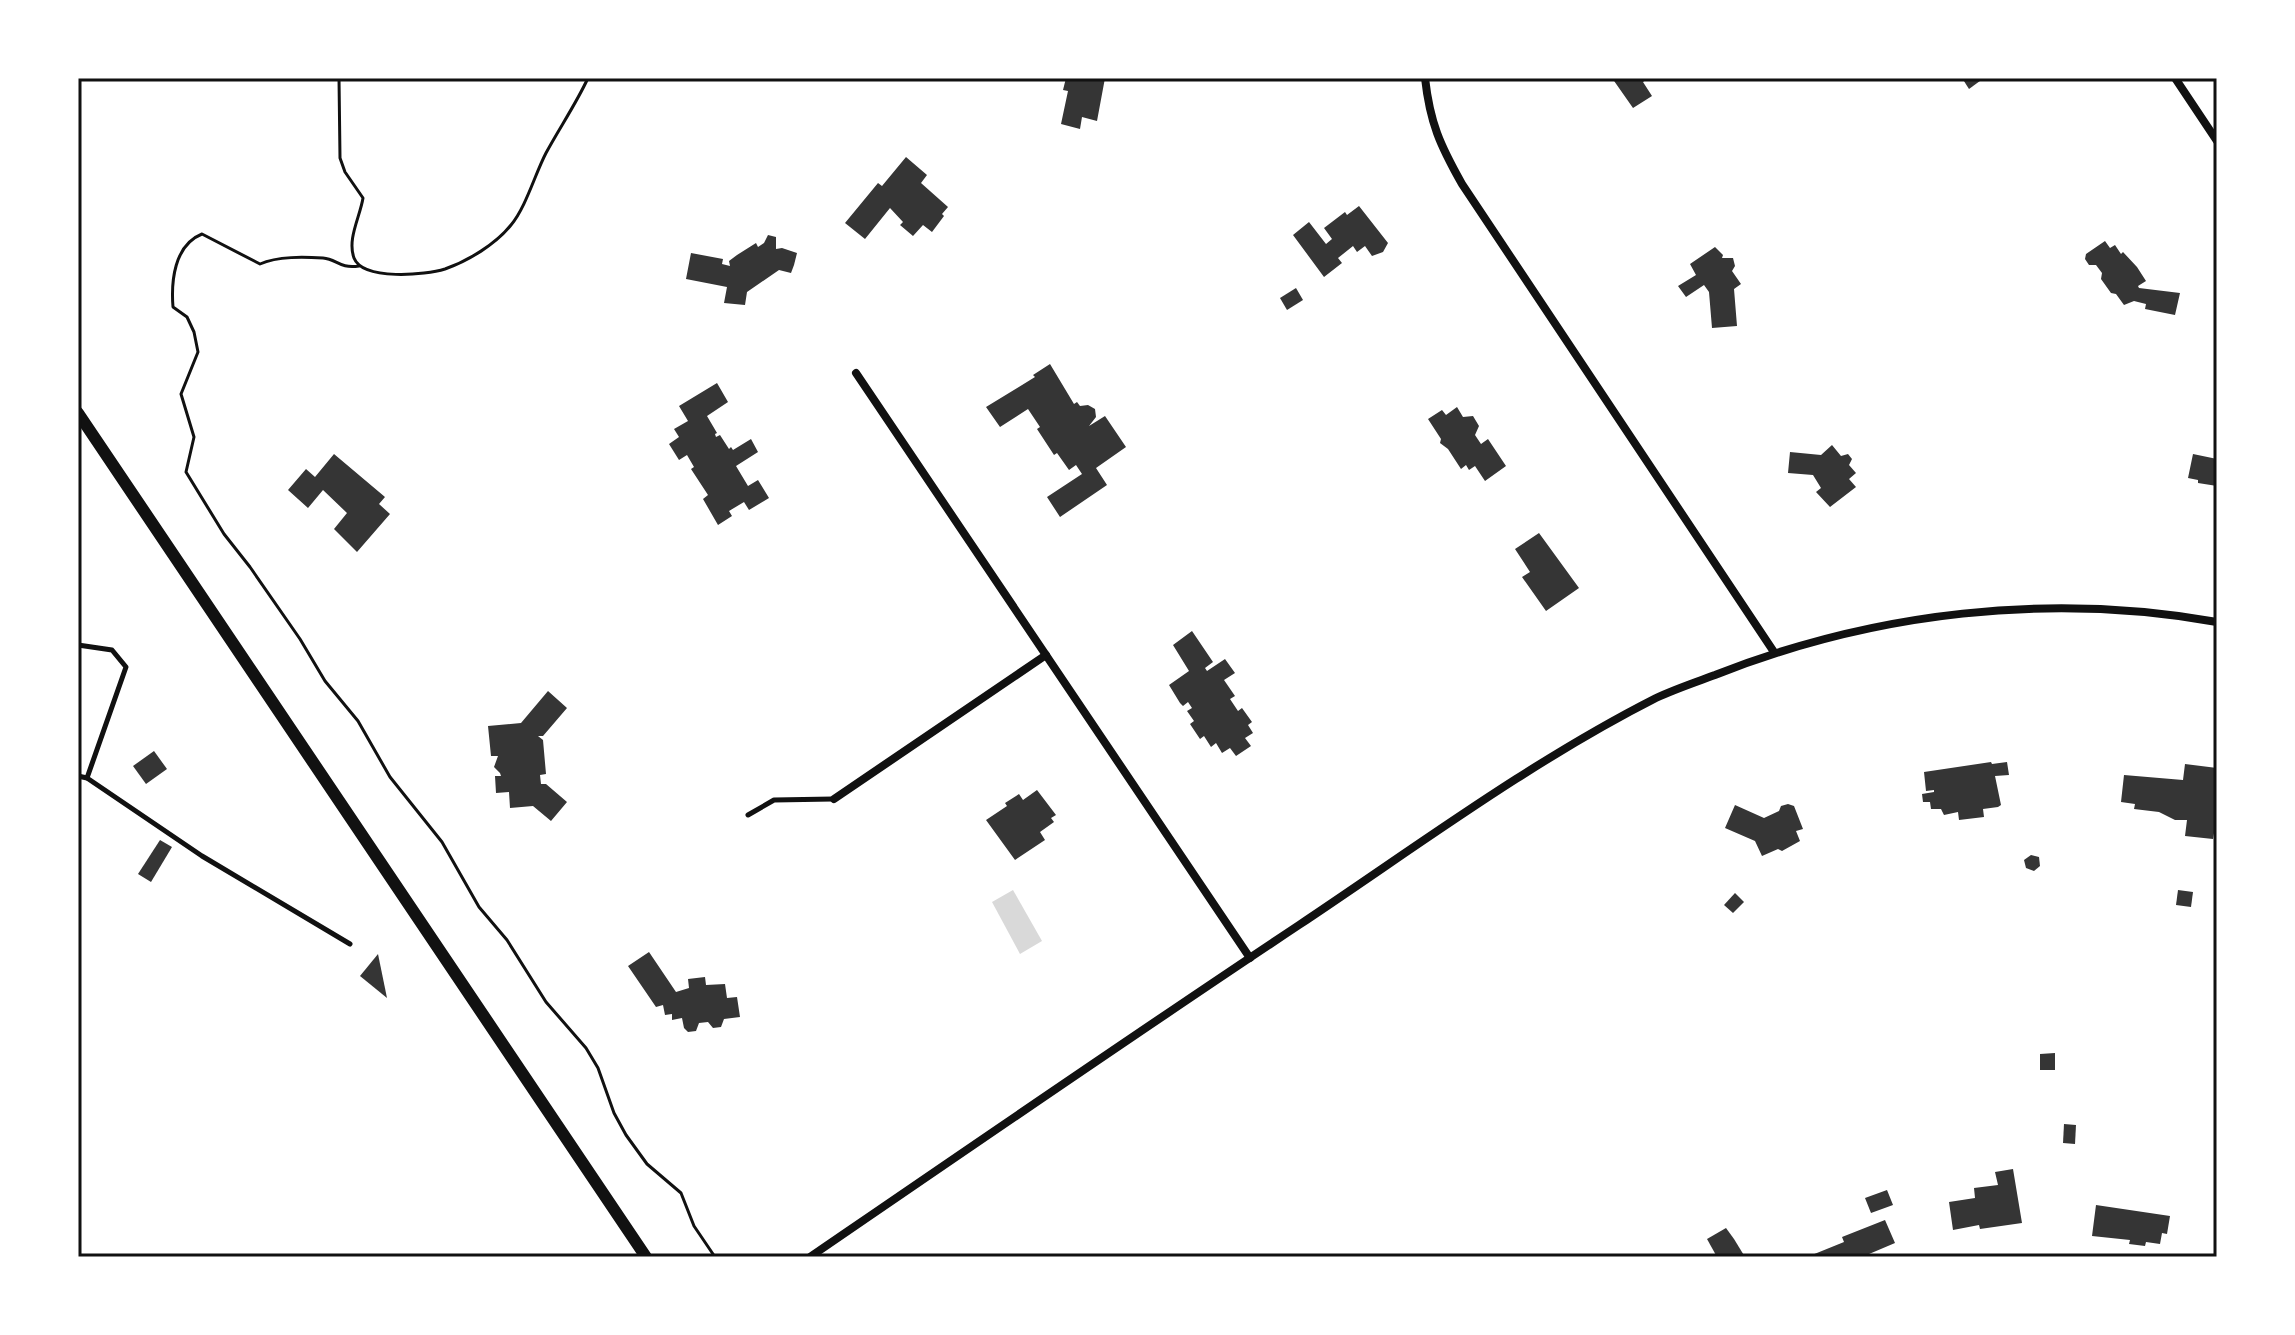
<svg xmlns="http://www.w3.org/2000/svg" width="2295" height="1335" font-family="'Source Sans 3',sans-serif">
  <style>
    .water { fill: #d9d9d9 }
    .building { fill: #353535 }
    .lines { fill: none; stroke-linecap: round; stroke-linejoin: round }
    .path { stroke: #111; stroke-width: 3 }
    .service { stroke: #111; stroke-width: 5 }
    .minor { stroke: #111; stroke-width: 8 }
    .tertiary { stroke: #111; stroke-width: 12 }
    .neatline { fill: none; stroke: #111; stroke-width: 3 }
  </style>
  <rect width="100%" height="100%" fill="#fff"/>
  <path class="water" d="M1013,890L1042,941L1020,954L992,902Z"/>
  <g class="building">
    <path d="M1066,78H1105L1097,121L1082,117L1080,129L1061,124L1068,91L1063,90Z"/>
    <path d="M1612,78H1648L1643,82L1652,96L1633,108Z"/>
    <path d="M1962,78H1984L1969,89Z"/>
    <path d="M906,157L927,175L921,183L948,207L942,214L944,216L932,232L923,225L913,236L900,225L903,222L890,208L865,239L845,223L878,183L882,186Z"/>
    <path d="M1359,206L1388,243L1383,252L1372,256L1365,246L1357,252L1353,246L1338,258L1342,263L1324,277L1293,235L1309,222L1326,244L1332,239L1324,228L1345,212L1347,215Z"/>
    <path d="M768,235L776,237V249L782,248L797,253L794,265L791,273L779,270L747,292L745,305L724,303L727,287L686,279L691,253L723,259L722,264L730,266L729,261L737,255L756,243L758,247L764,243Z"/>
    <path d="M2105,241L2110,248L2115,245L2121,254L2123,252L2137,267L2146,281L2138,286L2139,288L2180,293L2175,315L2145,309L2146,304L2134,301L2124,305L2116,294L2111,293L2101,279L2102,273L2096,265H2089L2085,259L2086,254Z"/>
    <path d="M1715,247L1723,255L1722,258H1733L1735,266L1732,271L1741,284L1734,289L1737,326L1712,328L1709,292L1704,285L1686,297L1678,286L1696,275L1690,264Z"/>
    <path d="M1296,288L1303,300L1287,310L1280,298Z"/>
    <path d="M1050,364L1074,404L1077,402L1080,406L1088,405L1095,409L1096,417L1089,426L1105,416L1126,447L1096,468L1107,485L1060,517L1047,497L1082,474L1076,465L1069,470L1057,453L1054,455L1037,429L1040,427L1028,409L1000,427L986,407L1035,377L1033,375Z"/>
    <path d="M717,383L728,402L707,416L717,433L715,434L716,437L720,435L729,449L731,447L733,450L751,439L758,452L736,466L748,486L758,480L769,498L749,510L744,502L729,511L732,516L718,525L703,499L708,495L691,469L694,467L687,455L679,460L669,444L679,437L674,429L688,421L679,406Z"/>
    <path d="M1457,407L1463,417L1473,416L1479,426L1475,435L1481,444L1488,439L1506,466L1485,481L1475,466L1469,470L1466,465L1461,469L1448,449L1440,443L1441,439L1428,419L1442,410L1446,415Z"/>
    <path d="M1832,445L1841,456L1848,454L1852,459L1849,465L1856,473L1849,479L1856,487L1830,507L1816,492L1821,488L1813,475L1788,473L1790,452L1821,455Z"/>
    <path d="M334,454L385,497L379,504L390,514L357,552L334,529L347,513L323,490L308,508L288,490L306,469L315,477Z"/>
    <path d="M2193,454L2217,459V486L2198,483V480L2188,478Z"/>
    <path d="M1539,533L1579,588L1546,611L1522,577L1530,572L1515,549Z"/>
    <path d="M1192,631L1213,662L1205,668L1207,671L1225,659L1235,673L1224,680L1235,696L1230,699L1238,711L1242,708L1252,722L1248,725L1253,733L1245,738L1251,746L1236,756L1230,748L1222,753L1216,743L1211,747L1204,736L1200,739L1190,724L1194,721L1187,711L1192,708L1188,702L1183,706L1180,703L1169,685L1189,671L1173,645Z"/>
    <path d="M548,691L567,708L543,736H538L543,740L546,774L540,775L541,784H546L567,802L551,821L533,806L510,808L509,792L496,793L495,776H501L500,773L494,767L498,756H491L488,726L521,723Z"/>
    <path d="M154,751L167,769L146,784L133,766Z"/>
    <path d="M1991,762L1992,764L2007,762L2009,775L1995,776L2001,805L1998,807L1983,809L1984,817L1959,820L1958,812L1944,815L1941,809H1931L1930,802H1923L1922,794L1934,792V790L1926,791L1924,772Z"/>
    <path d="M2185,764L2217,768V816L2213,839L2185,836L2187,820H2175L2159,812L2134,809L2135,804L2121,802L2124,775L2183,780Z"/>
    <path d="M1037,790L1056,815L1051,818L1054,822L1040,832L1045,840L1015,860L986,820L1007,806L1005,803L1019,794L1023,800Z"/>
    <path d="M1788,804L1794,806L1803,829L1796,831L1800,841L1782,851L1778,849L1762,856L1755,841L1725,828L1735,805L1764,818L1779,811L1781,806Z"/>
    <path d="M160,840L172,847L151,882L138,874Z"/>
    <path d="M2031,855L2039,857L2040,866L2034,871L2026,868L2024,860Z"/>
    <path d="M2178,890L2193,892L2191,907L2176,905Z"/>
    <path d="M1735,893L1744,902L1733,913L1724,905Z"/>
    <path d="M649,952L676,992L689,988L688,979L705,977L706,985L725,984L727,998L737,997L740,1017L724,1019L721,1027L713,1028L708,1022L699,1023L696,1031L688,1032L684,1028L682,1018L672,1020V1014L665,1015L663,1005L656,1007L628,966Z"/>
    <path d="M378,954L387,998L360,976Z"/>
    <path d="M2055,1053V1070H2040V1054Z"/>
    <path d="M2064,1124L2076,1125L2075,1144L2063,1143Z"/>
    <path d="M2013,1169L2022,1223L1980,1229L1979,1225L1953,1230L1949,1202L1975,1198L1974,1188L1998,1185L1995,1172Z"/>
    <path d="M1887,1190L1893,1205L1871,1213L1865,1198Z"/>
    <path d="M2096,1205L2170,1216L2167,1234L2162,1233L2160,1244L2146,1242L2145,1246L2129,1244L2130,1240L2092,1236Z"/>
    <path d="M1885,1220L1895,1243L1862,1257H1807L1844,1242L1842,1237Z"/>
    <path d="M1726,1228L1734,1239L1745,1257H1717L1707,1239Z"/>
  </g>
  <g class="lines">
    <g class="path">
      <path d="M339,78L340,158L345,172L363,198C360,217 347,239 354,258C363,281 426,275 445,269C468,261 496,244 511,225C526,207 535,174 546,153C560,127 576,104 588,78"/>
      <path d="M359,266C339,269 337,259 323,258C304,257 278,256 260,264L202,234C174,245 171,282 173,307L187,317L194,332L198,352L181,394L194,437L186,472L224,534L250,567L300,639L325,681L358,721L390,777L442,842L479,907L507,940L546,1002L586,1048L598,1068L614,1113L626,1135L647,1164L681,1193L694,1226L715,1257"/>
    </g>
    <g class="service">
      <path d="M78,645L112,650L126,667L87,778"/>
      <path d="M78,776L87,778L202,856L350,944"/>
      <path d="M748,815L774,800L833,799"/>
    </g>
    <g class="minor">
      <path d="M1425,78C1430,123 1440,145 1462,184L1774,652"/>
      <path d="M2175,78L2217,141"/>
      <path d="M856,373L1250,958"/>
      <path d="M834,799L1046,655"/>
      <path d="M810,1257C972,1146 1135,1034 1299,925C1416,847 1530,762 1656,698C1675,689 1696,682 1715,675C1874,612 2049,592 2217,622"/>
    </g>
    <path class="tertiary" d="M78,413L646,1257"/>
  </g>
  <rect width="2295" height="1335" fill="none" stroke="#ffffff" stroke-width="160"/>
  <rect x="80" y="80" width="2135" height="1175" class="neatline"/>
</svg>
